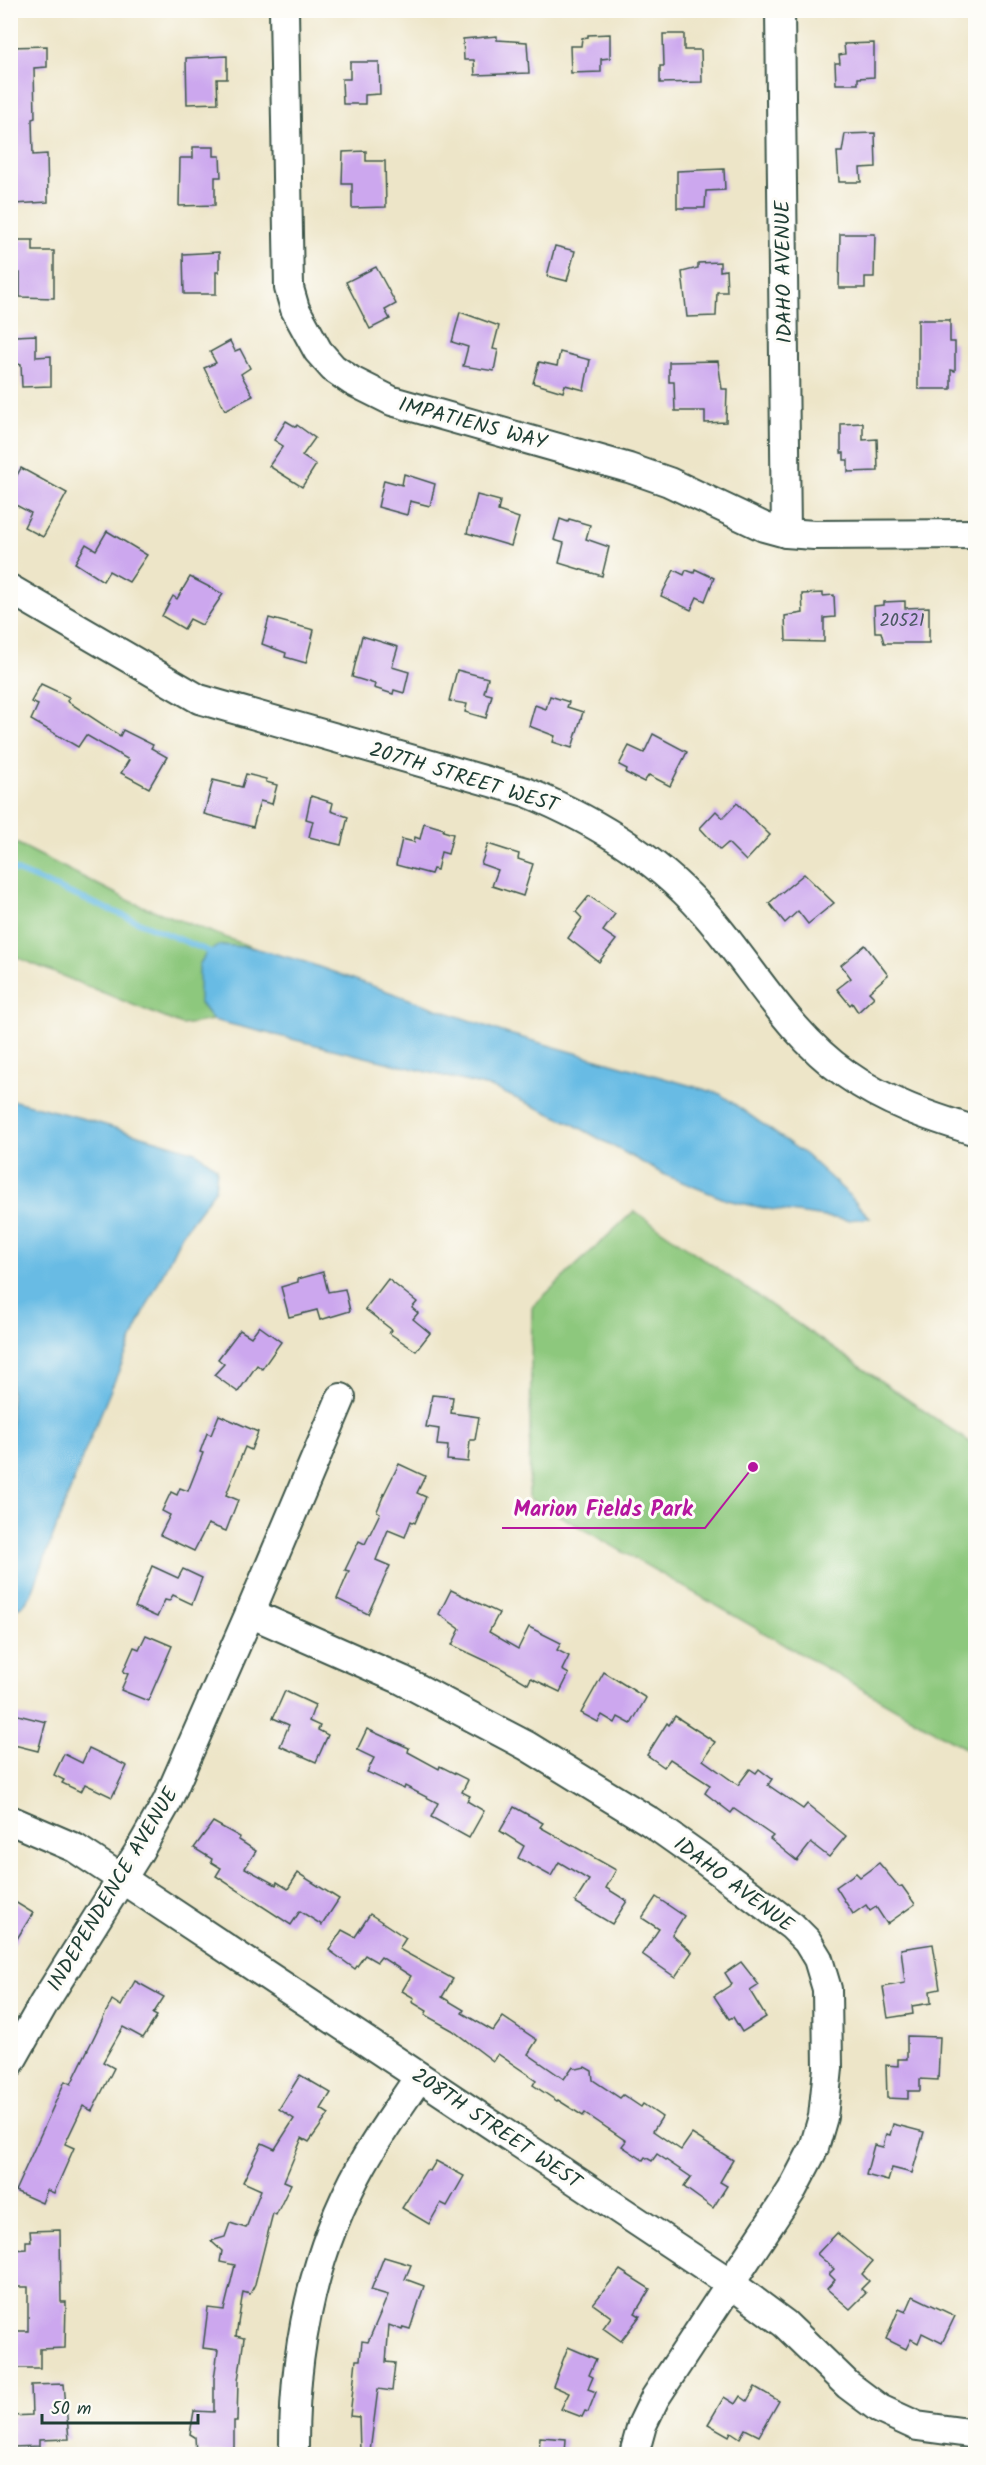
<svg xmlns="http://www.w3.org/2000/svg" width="986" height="2465" font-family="Kalam,sans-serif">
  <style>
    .green { fill: #8dc87d; stroke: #568258; stroke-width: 1.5 }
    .water { fill: #68bbe4; stroke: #447c8c; stroke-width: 1.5 }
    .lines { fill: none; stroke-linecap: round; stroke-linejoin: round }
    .stream { stroke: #68bbe4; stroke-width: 6 }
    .building { fill: #cca7ee }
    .minor-casing { stroke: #3e564a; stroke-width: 32 }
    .minor { stroke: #fff; stroke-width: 28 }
    .labels { text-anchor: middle; stroke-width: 6; stroke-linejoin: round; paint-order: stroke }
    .number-label { font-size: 18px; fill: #4a5862 }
    .street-label { font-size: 21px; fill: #1f3d34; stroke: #fdfcf7 }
    .leader { fill: none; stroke: #b5179e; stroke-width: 2 }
    .callout-dot { fill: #b5179e; stroke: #fdfcf7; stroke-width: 2 }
    .callout-label { font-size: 22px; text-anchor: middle; font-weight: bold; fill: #b5179e; stroke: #fdfcf7; stroke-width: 6; stroke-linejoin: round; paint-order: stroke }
  </style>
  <rect width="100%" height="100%" fill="#fdfcf7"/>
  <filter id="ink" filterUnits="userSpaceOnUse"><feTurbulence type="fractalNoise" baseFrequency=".0167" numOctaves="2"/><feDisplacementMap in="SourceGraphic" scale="12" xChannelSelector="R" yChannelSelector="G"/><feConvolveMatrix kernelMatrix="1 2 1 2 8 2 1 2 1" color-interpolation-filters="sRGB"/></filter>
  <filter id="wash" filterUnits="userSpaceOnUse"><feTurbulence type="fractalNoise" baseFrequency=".008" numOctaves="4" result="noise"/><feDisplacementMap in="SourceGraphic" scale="24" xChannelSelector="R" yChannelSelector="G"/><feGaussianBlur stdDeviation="1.35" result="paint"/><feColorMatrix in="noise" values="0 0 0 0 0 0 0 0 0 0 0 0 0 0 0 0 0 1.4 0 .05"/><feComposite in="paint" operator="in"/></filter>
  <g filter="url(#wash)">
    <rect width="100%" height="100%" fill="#ede5c8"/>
    <g class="green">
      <path d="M10,840L134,903L254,948L221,945L199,1002L213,1020L182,1025L11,955Z"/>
      <path d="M634,1211L975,1446V1754L529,1498L532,1307Z"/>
    </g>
    <g class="water">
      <path d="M221,945L254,948L305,962L502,1032L720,1094L806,1155L847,1193L870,1218L847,1220L768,1209L727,1200L665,1175L571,1123L493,1088L213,1020L199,1002V965L207,952Z"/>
      <path d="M11,1100L85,1119L196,1152L217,1168L215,1190L182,1234L141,1318L83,1456L31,1595L23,1605L11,1611Z"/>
    </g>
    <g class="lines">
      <path class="stream" d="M10,868L215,954"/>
    </g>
    <g id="blocks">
      <g class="building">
        <path d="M610,34V58L601,59V72L571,73L570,46H581L582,38L588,37V35Z"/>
        <path d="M663,34H684V50H701L702,82L660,83V66H664Z"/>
        <path d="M497,36V40L527,42L529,73L475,75L474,60H464L463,39Z"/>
        <path d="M874,43V77L858,78V84H836L835,63H840L839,55L845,54L844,44Z"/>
        <path d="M47,46V67L34,68L35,118L32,119L33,155L47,154L48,202L14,204L12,176L10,177V47Z"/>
        <path d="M227,56V79H217L218,103L187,104L186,58Z"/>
        <path d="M350,62H379L380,94L365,95V104H343L342,79H350Z"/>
        <path d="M875,133L876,167L860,168L861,182H839L837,152H842L845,134Z"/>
        <path d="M193,147H214V156H220L221,177H215V205L179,206L180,158H193Z"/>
        <path d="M366,151V161H385L386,207L352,208V184H342L343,152Z"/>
        <path d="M724,169L725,190L706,191L705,208H677V171Z"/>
        <path d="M840,234H875L874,277H865V288H839Z"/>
        <path d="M10,240H33V251H54V298L20,297V273H10Z"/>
        <path d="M555,246L575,251L567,281L547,276Z"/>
        <path d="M219,252V272H216V294H184L183,254Z"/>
        <path d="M720,262V271L726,270L727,292H717L716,316L687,317L682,272L698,268V263Z"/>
        <path d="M376,267L396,304L385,310L390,319L370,329L346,282Z"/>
        <path d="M460,312L499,326L493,349L498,350L494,371L463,366L468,347L452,342Z"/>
        <path d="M918,320H950V342H955V371L951,370V389H918Z"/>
        <path d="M36,335V357L51,356V386L22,387L21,364L13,365L15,336Z"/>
        <path d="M230,341L235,351L240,349L250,368L241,374L253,396L225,410L204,368L216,363L210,352Z"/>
        <path d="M560,352L590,360L584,390L565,385L563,392L533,383L539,362L557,366Z"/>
        <path d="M718,361L722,389H727L726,422L705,423V411H675L674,382H669V362Z"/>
        <path d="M286,421L296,427L297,425L315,438L302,456L316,465L302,487L269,466L283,446L274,440Z"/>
        <path d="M863,423V440L877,439L878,471L848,472V460H844V453H841V424Z"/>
        <path d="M21,468L67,493L43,537L24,527L31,513L10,502V488Z"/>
        <path d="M404,474L435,484L430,506L410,501L407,515L378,507L384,480L402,485Z"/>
        <path d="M477,495L500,501L498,511L519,518L511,546L467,533Z"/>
        <path d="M560,519L568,522L569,519L590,525L586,539L609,547L602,576L559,563L564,543L554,540Z"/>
        <path d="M107,531L147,555L129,582L109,571L103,581L75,563L86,544L96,550Z"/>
        <path d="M695,569L714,578L705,601L697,597L691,610L661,596L674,570L684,575L686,570L694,573Z"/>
        <path d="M190,577L223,594L202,625L190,619L184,629L162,616L173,596L177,599Z"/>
        <path d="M823,593V596L834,595L835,617L824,618V642L786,641L785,616L803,613L802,594Z"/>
        <path d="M905,601V608L929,607V643H884L881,632H875L874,606L884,605V602Z"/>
        <path d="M269,618L314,630L306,663L285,657L286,653L262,644Z"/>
        <path d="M362,636L398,647L392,667L409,672L404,693L394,690L393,694L374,688L375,684L352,677Z"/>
        <path d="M457,670L488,678L484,693L492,695L486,718L465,712L467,704L449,701Z"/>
        <path d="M41,684L69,697L67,701L120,736L123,730L153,745L151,748L167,757L149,788L121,773L129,760L86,735L78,747L31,720L38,705L31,702Z"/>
        <path d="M550,696L569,702L567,707L583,712L572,748L553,742L555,736L529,726L535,705L546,709Z"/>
        <path d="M653,734L687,752L670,786L649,775L644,782L626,773L627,769L619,765L629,746L644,753Z"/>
        <path d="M246,774L266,779V782L277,785L272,804L260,801L253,827L204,814L213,780L242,787Z"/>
        <path d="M311,796L333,803L331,811L348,817L341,845L309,837L313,821L306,819Z"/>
        <path d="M737,803L770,835L746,861L728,843L720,850L700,828L716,811L723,818Z"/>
        <path d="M424,823L444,829L443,831L453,834L448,854L441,852L437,870L433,869L431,874L396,865L402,839L414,842L415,837L420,839Z"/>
        <path d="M488,844L519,854L518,859L533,864L523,896L492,886L498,870L481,864Z"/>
        <path d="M804,874L834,903L808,924L798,911L785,923L769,903Z"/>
        <path d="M589,896L615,914L603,931L616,940L599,962L568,938L582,918L576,912Z"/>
        <path d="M865,945L888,975L869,992L874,997L858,1012L852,1003L850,1005L837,989L851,978L841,965Z"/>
        <path d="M323,1272L328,1292L345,1289L350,1311L320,1320L317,1310L289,1317L281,1287L298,1282V1279Z"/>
        <path d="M388,1279L417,1302L412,1308L418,1313L413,1319L430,1333L416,1351L389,1333L392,1330L365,1309Z"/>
        <path d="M259,1326L281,1342L262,1369L257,1365L238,1392L214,1375L224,1364L218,1359L240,1330L251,1337Z"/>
        <path d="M432,1395L453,1397L451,1413L479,1417L475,1440H470L468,1462L447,1460L448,1446L437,1445L439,1429L426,1427Z"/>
        <path d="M219,1415L258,1432L251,1450L245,1447L226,1495L238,1500L226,1531L208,1524L194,1551L160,1535L170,1515L162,1511L171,1492L177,1495L180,1488L188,1491L203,1453L200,1452L207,1433L211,1435Z"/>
        <path d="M399,1464L425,1476L417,1493L426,1497L415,1523L411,1521L405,1537L388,1530L376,1560L390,1566L368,1614L337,1599L349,1571L345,1570L359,1541L365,1544L380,1513L377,1511L384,1494Z"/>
        <path d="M152,1566L178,1578L183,1569L202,1578L192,1604L173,1595L169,1601L165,1600L157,1617L135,1607Z"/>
        <path d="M451,1590L499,1613L489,1632L518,1649L529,1627L561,1643L557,1650L569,1656L562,1670L569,1674L560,1692L531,1678L528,1684L499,1667L452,1645L460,1629L439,1614Z"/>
        <path d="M146,1635L172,1646L148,1701L121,1690L128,1674L123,1672L134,1647L139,1649Z"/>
        <path d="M604,1672L646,1698L631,1724L618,1717L615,1723L602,1715L598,1722L581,1713Z"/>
        <path d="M285,1691L315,1705L309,1721L320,1726L318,1730L328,1735L316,1762L280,1746L289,1725L273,1718Z"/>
        <path d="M10,1713L46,1722L38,1751L10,1744Z"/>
        <path d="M675,1716L715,1742L703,1760L738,1785L750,1769L756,1773L759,1769L772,1779L768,1785L803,1809L807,1804L846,1836L829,1857L811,1843L797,1861L770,1839L773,1836L734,1809L731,1813L705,1793L710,1785L670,1759L664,1767L647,1755L667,1723L669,1725Z"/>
        <path d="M367,1729L409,1748L408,1752L439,1769L440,1766L468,1780L462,1792L470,1796L467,1801L484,1811L469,1838L431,1817L438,1803L405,1786L404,1789L367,1772L374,1758L357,1750Z"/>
        <path d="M89,1748L127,1766L112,1797L85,1784L81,1792L62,1783L64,1780L54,1775L64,1754L82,1763Z"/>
        <path d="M514,1807L543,1823L540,1827L616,1870L606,1888L627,1901L612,1924L575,1902L589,1880L559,1862L551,1876L518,1858L524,1846L500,1831Z"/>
        <path d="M213,1822L240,1837L239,1840L256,1851L245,1868L276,1885L277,1882L288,1889L298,1873L339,1899L322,1925L300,1911L291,1925L216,1876L221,1868L211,1862L212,1859L194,1848Z"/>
        <path d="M879,1863L899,1887L902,1886L915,1904L887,1924L876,1907L870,1911L866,1905L853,1914L836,1887L856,1873L860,1877Z"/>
        <path d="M656,1897L684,1916L672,1935L692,1952L675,1977L642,1954L659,1929L642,1918Z"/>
        <path d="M10,1899L33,1913L10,1950Z"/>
        <path d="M370,1914L406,1938L399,1949L453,1979L442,1997L464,2010L462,2013L493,2031L503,2017L537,2040L528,2054L564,2079L573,2066L577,2069L585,2067L592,2071L593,2080L620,2098L623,2095L641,2107L643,2104L662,2117L653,2131L681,2150L692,2134L733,2160L720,2182L727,2186L713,2208L684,2187L691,2177L657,2154L652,2161L645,2157L643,2160L622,2146L626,2141L585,2113L583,2116L558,2100L557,2101L533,2085L536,2080L498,2054L493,2061L452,2030L425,2015L427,2011L412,2002L414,1998L402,1991L411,1976L381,1957L377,1962L365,1955L355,1969L329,1950L342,1930L355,1937Z"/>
        <path d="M933,1944L940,1989L930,1991L931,2003L912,2006L913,2014L888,2018L883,1987L905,1983L901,1949Z"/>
        <path d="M741,1962L759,1985L750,1991L766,2017L742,2032L733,2017L729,2019L714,1996L732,1984L725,1973Z"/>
        <path d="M135,1981L164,1997L153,2014L157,2016L143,2038L123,2027L103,2062L114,2068L92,2111L83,2106L65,2144L74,2148L54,2193L47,2190L42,2203L15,2191L65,2081L71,2084L112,2000L121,2006Z"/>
        <path d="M907,2036L940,2037L938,2080L920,2079V2091H908V2099L887,2098L886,2065L898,2066V2059H907Z"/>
        <path d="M300,2075L331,2093L321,2109L329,2114L309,2142L302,2138L284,2181L291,2184L276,2215L273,2213L255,2284L250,2294L243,2292L236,2336L244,2338L238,2381L237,2421H234V2452L196,2453L195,2437L190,2434L194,2411L214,2412V2379L218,2350L203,2348L208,2308L224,2310L235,2265L220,2262L222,2251L211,2241L225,2237L230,2223L246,2228L261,2190L243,2182L262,2143L275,2149L294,2119L279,2109Z"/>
        <path d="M893,2124L924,2132L912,2173L892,2168L888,2181L866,2175L874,2145L883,2147L886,2134L890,2135Z"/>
        <path d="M436,2161L464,2176L447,2206L441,2203L429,2224L402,2208L426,2170L430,2171Z"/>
        <path d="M60,2230L61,2302H66L65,2348L40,2349V2368H17V2352H13V2331H28V2287H11L12,2250L26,2249V2241H31L30,2231Z"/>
        <path d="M837,2233L872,2262L862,2274L869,2281L861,2289L866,2293L850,2309L827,2289L835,2280L829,2274L834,2269L817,2254Z"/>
        <path d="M384,2257L411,2265L405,2279L424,2286L410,2329L403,2327L402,2330L389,2325L386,2362L395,2363L392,2391L378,2389L370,2452H360L359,2417L350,2416L356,2360H360L362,2341L368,2342L388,2295L371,2290Z"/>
        <path d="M620,2270L650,2289L635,2313L640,2316L621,2341L603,2328L611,2317L593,2304Z"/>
        <path d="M913,2296L955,2316L942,2343L922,2333L918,2343L911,2339L906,2349L886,2339L899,2309L906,2312Z"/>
        <path d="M568,2347L596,2359L589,2375L593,2377L588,2389L596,2392L588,2412L585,2411L582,2417L561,2409L569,2393L553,2386Z"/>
        <path d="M64,2384L69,2439L39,2440V2446L13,2447L12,2416L32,2415L31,2385Z"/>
        <path d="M755,2387L779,2401L759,2436L745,2429L740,2438L731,2432L729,2436L708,2424L724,2397L735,2404L740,2396L747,2401Z"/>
        <path d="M540,2437L566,2439L565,2454H539Z"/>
      </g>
    </g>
  </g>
  <g filter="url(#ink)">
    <use href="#blocks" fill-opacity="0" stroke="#3e564a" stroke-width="1.5"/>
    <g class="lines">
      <defs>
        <g id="minor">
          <path d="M284,10L289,288L295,309L318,351L333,368L352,381L392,401L629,468L669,482L764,527L786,533L814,535L976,534"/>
          <path d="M780,10L786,533"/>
          <path d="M10,589L199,699L526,792C597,821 662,861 711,920C756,973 789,1034 846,1074C885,1102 930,1117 976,1131"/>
          <path d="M250,1613L402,1680L527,1746L649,1821L707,1862L792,1926L807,1941L818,1959L827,1989L828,2068L823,2117L814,2148L792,2190L655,2398L642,2425L634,2454"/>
          <path d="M10,1820L75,1848L122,1879L730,2283L785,2324L848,2385L880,2409L917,2426L976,2434"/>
          <path d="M10,2063L44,2003L138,1853L167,1802L250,1613L341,1398"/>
          <path d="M294,2454C293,2353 312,2254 362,2165C379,2134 400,2106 419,2077"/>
        </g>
      </defs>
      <use href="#minor" class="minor-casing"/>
      <use href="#minor" class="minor"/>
    </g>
  </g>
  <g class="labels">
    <g class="number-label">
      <text x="902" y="626">20521</text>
    </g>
    <g class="street-label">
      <text transform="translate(783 272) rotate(-91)" y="7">IDAHO AVENUE</text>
      <text transform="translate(473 423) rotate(15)" y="7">IMPATIENS WAY</text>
      <text transform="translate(464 777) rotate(17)" y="7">207TH STREET WEST</text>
      <text transform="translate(734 1884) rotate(37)" y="7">IDAHO AVENUE</text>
      <text transform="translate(112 1889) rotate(-59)" y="7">INDEPENDENCE AVENUE</text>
      <text transform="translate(497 2128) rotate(34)" y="7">208TH STREET WEST</text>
    </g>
  </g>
  <path class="leader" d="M753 1467L705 1528H502"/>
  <circle class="callout-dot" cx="753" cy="1467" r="6"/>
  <g class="callout-label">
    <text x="603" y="1516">Marion Fields Park</text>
  </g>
  <rect width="986" height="2465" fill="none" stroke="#fdfcf7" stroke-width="36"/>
  <path d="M42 2414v9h156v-9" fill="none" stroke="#1f3d34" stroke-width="3"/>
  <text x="51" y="2414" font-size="18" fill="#1f3d34" stroke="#fdfcf7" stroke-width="4.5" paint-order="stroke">50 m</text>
</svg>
